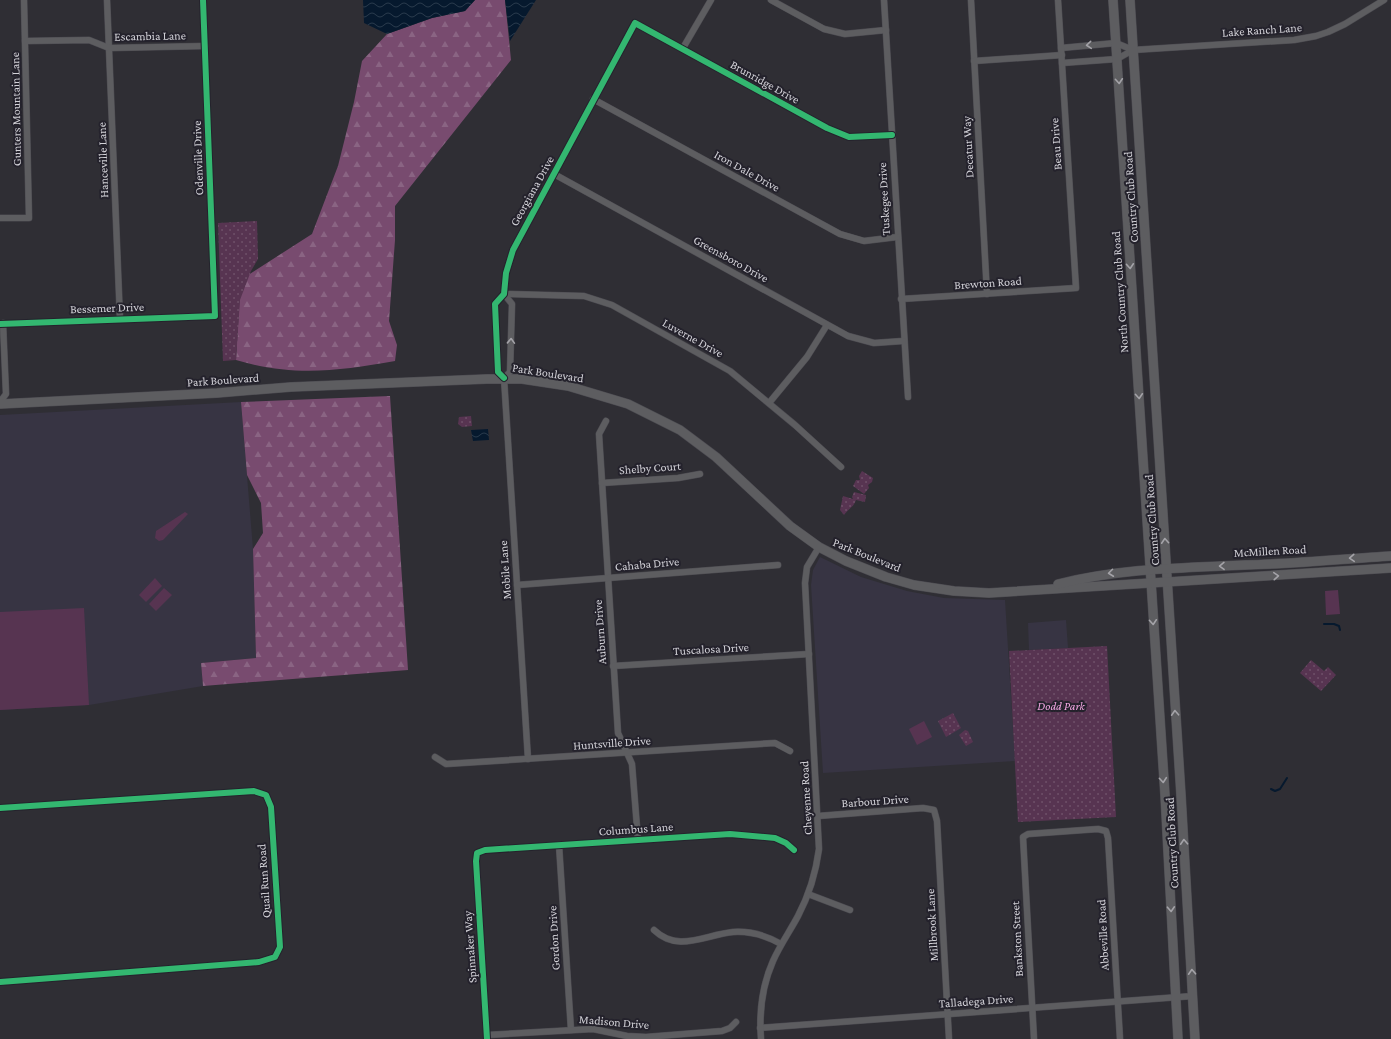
<svg xmlns="http://www.w3.org/2000/svg" width="1391" height="1039" font-family="'Crimson Pro',serif">
  <style>
    .built { fill: #373443 }
    .grass { fill: #573451 }
    .forest { fill: url(#forest-firs) }
    .park { fill: url(#park-dots) }
    .water { fill: url(#water-waves) }
    .lines { fill: none; stroke-linecap: round; stroke-linejoin: round }
    .stream { stroke: #06192e; stroke-width: 2 }
    .street-casing { stroke: #4c4b51; stroke-width: 7 }
    .secondary-casing { stroke: #4c4b51; stroke-width: 10 }
    .street { stroke: #5d5d60; stroke-width: 6 }
    .secondary { stroke: #5d5d60; stroke-width: 9 }
    .cycleway-casing { stroke: #24222c; stroke-width: 8 }
    .cycleway { stroke: #33b770; stroke-width: 6 }
    .oneway { stroke: #a4a3a8 }
    .labels { text-anchor: middle; stroke-width: 4; stroke-linejoin: round; paint-order: stroke }
    .street-label { font-size: 12px; fill: #d3d2d8; stroke: #24222c }
    .park-label { font-size: 12px; font-style: italic; fill: #f3a6e2; stroke: #24222c }
  </style>
  <defs>
    <pattern id="forest-firs" width="22" height="20" patternUnits="userSpaceOnUse"><rect width="22" height="20" fill="#784b6f"/><path d="M5 1l3.5 6h-7zM16 11l3.5 6h-7z" fill="#8a6483"/></pattern>
    <pattern id="park-dots" width="8" height="8" patternUnits="userSpaceOnUse"><rect width="8" height="8" fill="#573451"/><path d="M2 2h.1M6 6h.1" fill="none" stroke="#6e5069" stroke-width="1.8" stroke-linecap="round"/></pattern>
    <pattern id="water-waves" width="16" height="10" patternUnits="userSpaceOnUse"><rect width="16" height="10" fill="#06192e"/><path d="M0 5q4-4 8 0t8 0" fill="none" stroke="#293a4c"/></pattern>
  </defs>
  <rect width="100%" height="100%" fill="#2f2e34"/>
  <g class="built">
    <path d="M241,402L253,549L256,658L201,663L203,686L89,705L0,710V415Z"/>
    <path d="M820,557L861,577L907,591L944,598L1005,600L1015,761L823,773L811,585L813,570Z"/>
    <path d="M1066,620L1068,648L1029,650L1028,623Z"/>
  </g>
  <g class="grass">
    <path d="M185,512L188,514L163,540L159,541L155,538L156,531Z"/>
    <path d="M155,578L162,586L146,602L139,595Z"/>
    <path d="M164,588L172,595L156,611L149,604Z"/>
    <path d="M1338,590L1340,614L1326,615L1325,591Z"/>
    <path d="M84,608L89,705L0,710V612Z"/>
    <path d="M924,721L932,737L917,745L909,729Z"/>
  </g>
  <g class="forest">
    <path d="M475,0H505L511,60L395,206V240L389,321L397,345L395,361C338,371 293,377 236,360L240,292L245,277L312,234L338,166L354,102L362,61L387,34L432,18L465,11Z"/>
    <path d="M390,396L408,670L203,686L201,663L256,658L253,549L263,533L261,503L247,475L241,402Z"/>
  </g>
  <g class="park">
    <path d="M257,221L258,259L251,271L240,300L236,360L223,361L218,223Z"/>
    <path d="M471,416L472,426L462,427L458,424L459,417Z"/>
    <path d="M862,471L873,478L872,482L868,485L869,488L864,494L853,486L856,480H860L859,476Z"/>
    <path d="M854,492L866,495L865,502L856,500C854,507 848,509 844,515L840,510L843,496L853,499L852,497Z"/>
    <path d="M1107,646L1116,817L1018,822L1009,651Z"/>
    <path d="M1311,660L1324,671L1328,667L1336,675L1321,691L1300,673Z"/>
    <path d="M953,713L961,728L946,737L938,721Z"/>
    <path d="M965,730L968,731L973,742L966,746L959,735Z"/>
  </g>
  <g class="water">
    <path d="M363,0H475L465,11L432,18L387,34L364,23Z"/>
    <path d="M505,0H536L510,41Z"/>
    <path d="M488,429L489,440L473,441L471,430Z"/>
  </g>
  <g class="lines">
    <g class="stream">
      <path d="M1324,624H1334L1339,626L1340,630"/>
      <path d="M1271,789L1275,791L1280,789L1287,778"/>
    </g>
    <defs>
      <g id="street">
        <path d="M107,0L120,319"/>
        <path d="M771,0L824,29L845,34L886,30"/>
        <path d="M884,0L908,397"/>
        <path d="M971,0L987,294"/>
        <path d="M25,41L89,40L109,48L205,46"/>
        <path d="M683,48L711,0"/>
        <path d="M1061,48L1116,43L1133,50L1117,59L1062,63"/>
        <path d="M1133,50L1294,40L1316,36L1328,32L1345,24L1384,0"/>
        <path d="M974,61L1062,55"/>
        <path d="M593,99L840,234L864,241L897,237"/>
        <path d="M554,174L848,336L874,343L903,341"/>
        <path d="M0,218H29L24,0"/>
        <path d="M504,294L584,296L612,305L730,371L795,425L841,467"/>
        <path d="M504,294L512,304L510,372L504,378"/>
        <path d="M901,299L1076,288L1058,0"/>
        <path d="M0,324L215,316L203,0"/>
        <path d="M504,378L498,372L495,304L504,294L506,273L513,250L635,23L827,128L849,137L892,135"/>
        <path d="M504,378L528,759"/>
        <path d="M0,402L6,394L3,323"/>
        <path d="M769,403L807,357L827,325"/>
        <path d="M606,421L599,434L600,450L618,733L632,764L638,840"/>
        <path d="M602,483L678,478L700,474"/>
        <path d="M517,585L778,565"/>
        <path d="M613,666L809,654"/>
        <path d="M435,757L446,764L775,743L790,751"/>
        <path d="M0,808L254,791L266,795L271,807L280,947L275,957L259,962L0,982"/>
        <path d="M818,816L923,808L934,810L937,821L949,1039"/>
        <path d="M559,845L571,1030"/>
        <path d="M808,894L850,910"/>
        <path d="M654,930C678,953 704,935 733,932C749,931 767,936 781,944"/>
        <path d="M760,1028L1193,996"/>
        <path d="M487,1035L593,1029L627,1036L646,1037L722,1031L730,1028L736,1022"/>
        <path d="M487,1039L476,861L477,853L485,850L730,834L775,838L786,843L794,850"/>
        <path d="M761,1039C759,1013 762,986 773,961C780,945 790,931 798,916C809,895 816,872 819,849L805,583L807,567L819,547"/>
        <path d="M1034,1039L1023,837L1028,834L1098,829L1106,831L1108,838L1120,1039"/>
      </g>
      <g id="secondary">
        <path d="M1113,0L1165,795L1178,1039"/>
        <path d="M1130,0L1181,795L1195,1039"/>
        <path d="M0,404L217,393L291,387L487,379H522L568,386L628,404L680,430L716,457L790,526L819,547L846,561L886,577L914,585L954,591L989,593L1391,568"/>
        <path d="M1058,584C1123,568 1180,568 1245,565C1294,564 1343,559 1391,556"/>
      </g>
    </defs>
    <use href="#street" class="street-casing"/>
    <use href="#secondary" class="secondary-casing"/>
    <use href="#street" class="street"/>
    <use href="#secondary" class="secondary"/>
    <defs>
      <g id="cycleway">
        <path d="M0,324L215,316L203,0"/>
        <path d="M504,378L498,372L495,304L504,294L506,273L513,250L635,23L827,128L849,137L892,135"/>
        <path d="M0,808L254,791L266,795L271,807L280,947L275,957L259,962L0,982"/>
        <path d="M487,1039L476,861L477,853L485,850L730,834L775,838L786,843L794,850"/>
      </g>
    </defs>
    <use href="#cycleway" class="cycleway-casing"/>
    <use href="#cycleway" class="cycleway"/>
  </g>
  <defs><path id="oneway-chevron" d="M-2-3.5L2.5 0L-2 3.5" fill="none" stroke-width="1.6" stroke-linecap="round" stroke-linejoin="round"/></defs>
  <g class="oneway">
    <use href="#oneway-chevron" transform="translate(1089 45) rotate(175)"/>
    <use href="#oneway-chevron" transform="translate(1119 81) rotate(86)"/>
    <use href="#oneway-chevron" transform="translate(1130 266) rotate(86)"/>
    <use href="#oneway-chevron" transform="translate(511 341) rotate(-88)"/>
    <use href="#oneway-chevron" transform="translate(1139 396) rotate(86)"/>
    <use href="#oneway-chevron" transform="translate(1165 541) rotate(-94)"/>
    <use href="#oneway-chevron" transform="translate(1352 558) rotate(176)"/>
    <use href="#oneway-chevron" transform="translate(1222 566) rotate(179)"/>
    <use href="#oneway-chevron" transform="translate(1111 573) rotate(173)"/>
    <use href="#oneway-chevron" transform="translate(1276 576) rotate(-4)"/>
    <use href="#oneway-chevron" transform="translate(1153 622) rotate(86)"/>
    <use href="#oneway-chevron" transform="translate(1175 713) rotate(-93)"/>
    <use href="#oneway-chevron" transform="translate(1163 780) rotate(85)"/>
    <use href="#oneway-chevron" transform="translate(1184 842) rotate(-93)"/>
    <use href="#oneway-chevron" transform="translate(1171 909) rotate(87)"/>
    <use href="#oneway-chevron" transform="translate(1192 972) rotate(-93)"/>
  </g>
  <g class="labels">
    <g class="street-label">
      <text transform="translate(1262 30) rotate(-4)" y="4">Lake Ranch Lane</text>
      <text transform="translate(150 36) rotate(-1)" y="4">Escambia Lane</text>
      <text transform="translate(765 82) rotate(29)" y="4">Brunridge Drive</text>
      <text transform="translate(16 109) rotate(-91)" y="4">Gunters Mountain Lane</text>
      <text transform="translate(1056 144) rotate(-94)" y="4">Beau Drive</text>
      <text transform="translate(968 147) rotate(-93)" y="4">Decatur Way</text>
      <text transform="translate(198 158) rotate(-92)" y="4">Odenville Drive</text>
      <text transform="translate(103 160) rotate(-92)" y="4">Hanceville Lane</text>
      <text transform="translate(747 171) rotate(29)" y="4">Iron Dale Drive</text>
      <text transform="translate(532 191) rotate(-61)" y="4">Georgiana Drive</text>
      <text transform="translate(1131 197) rotate(-94)" y="4">Country Club Road</text>
      <text transform="translate(884 199) rotate(-93)" y="4">Tuskegee Drive</text>
      <text transform="translate(731 259) rotate(29)" y="4">Greensboro Drive</text>
      <text transform="translate(988 283) rotate(-4)" y="4">Brewton Road</text>
      <text transform="translate(1120 292) rotate(-94)" y="4">North Country Club Road</text>
      <text transform="translate(107 308) rotate(-2)" y="4">Bessemer Drive</text>
      <text transform="translate(693 338) rotate(29)" y="4">Luverne Drive</text>
      <text transform="translate(548 373) rotate(9)" y="4">Park Boulevard</text>
      <text transform="translate(223 380) rotate(-4)" y="4">Park Boulevard</text>
      <text transform="translate(650 468) rotate(-4)" y="4">Shelby Court</text>
      <text transform="translate(1152 520) rotate(-94)" y="4">Country Club Road</text>
      <text transform="translate(1270 551) rotate(-3)" y="4">McMillen Road</text>
      <text transform="translate(867 555) rotate(22)" y="4">Park Boulevard</text>
      <text transform="translate(647 564) rotate(-5)" y="4">Cahaba Drive</text>
      <text transform="translate(505 570) rotate(-94)" y="4">Mobile Lane</text>
      <text transform="translate(600 632) rotate(-94)" y="4">Auburn Drive</text>
      <text transform="translate(711 649) rotate(-3)" y="4">Tuscalosa Drive</text>
      <text transform="translate(612 743) rotate(-4)" y="4">Huntsville Drive</text>
      <text transform="translate(806 798) rotate(-93)" y="4">Cheyenne Road</text>
      <text transform="translate(875 801) rotate(-4)" y="4">Barbour Drive</text>
      <text transform="translate(636 829) rotate(-4)" y="4">Columbus Lane</text>
      <text transform="translate(1172 843) rotate(-93)" y="4">Country Club Road</text>
      <text transform="translate(264 881) rotate(-94)" y="4">Quail Run Road</text>
      <text transform="translate(932 925) rotate(-93)" y="4">Millbrook Lane</text>
      <text transform="translate(1103 935) rotate(-93)" y="4">Abbeville Road</text>
      <text transform="translate(554 938) rotate(-93)" y="4">Gordon Drive</text>
      <text transform="translate(1017 939) rotate(-93)" y="4">Bankston Street</text>
      <text transform="translate(470 947) rotate(-94)" y="4">Spinnaker Way</text>
      <text transform="translate(976 1001) rotate(-4)" y="4">Talladega Drive</text>
      <text transform="translate(614 1022) rotate(5)" y="4">Madison Drive</text>
    </g>
    <g class="park-label">
      <text x="1061" y="710">Dodd Park</text>
    </g>
  </g>
</svg>
